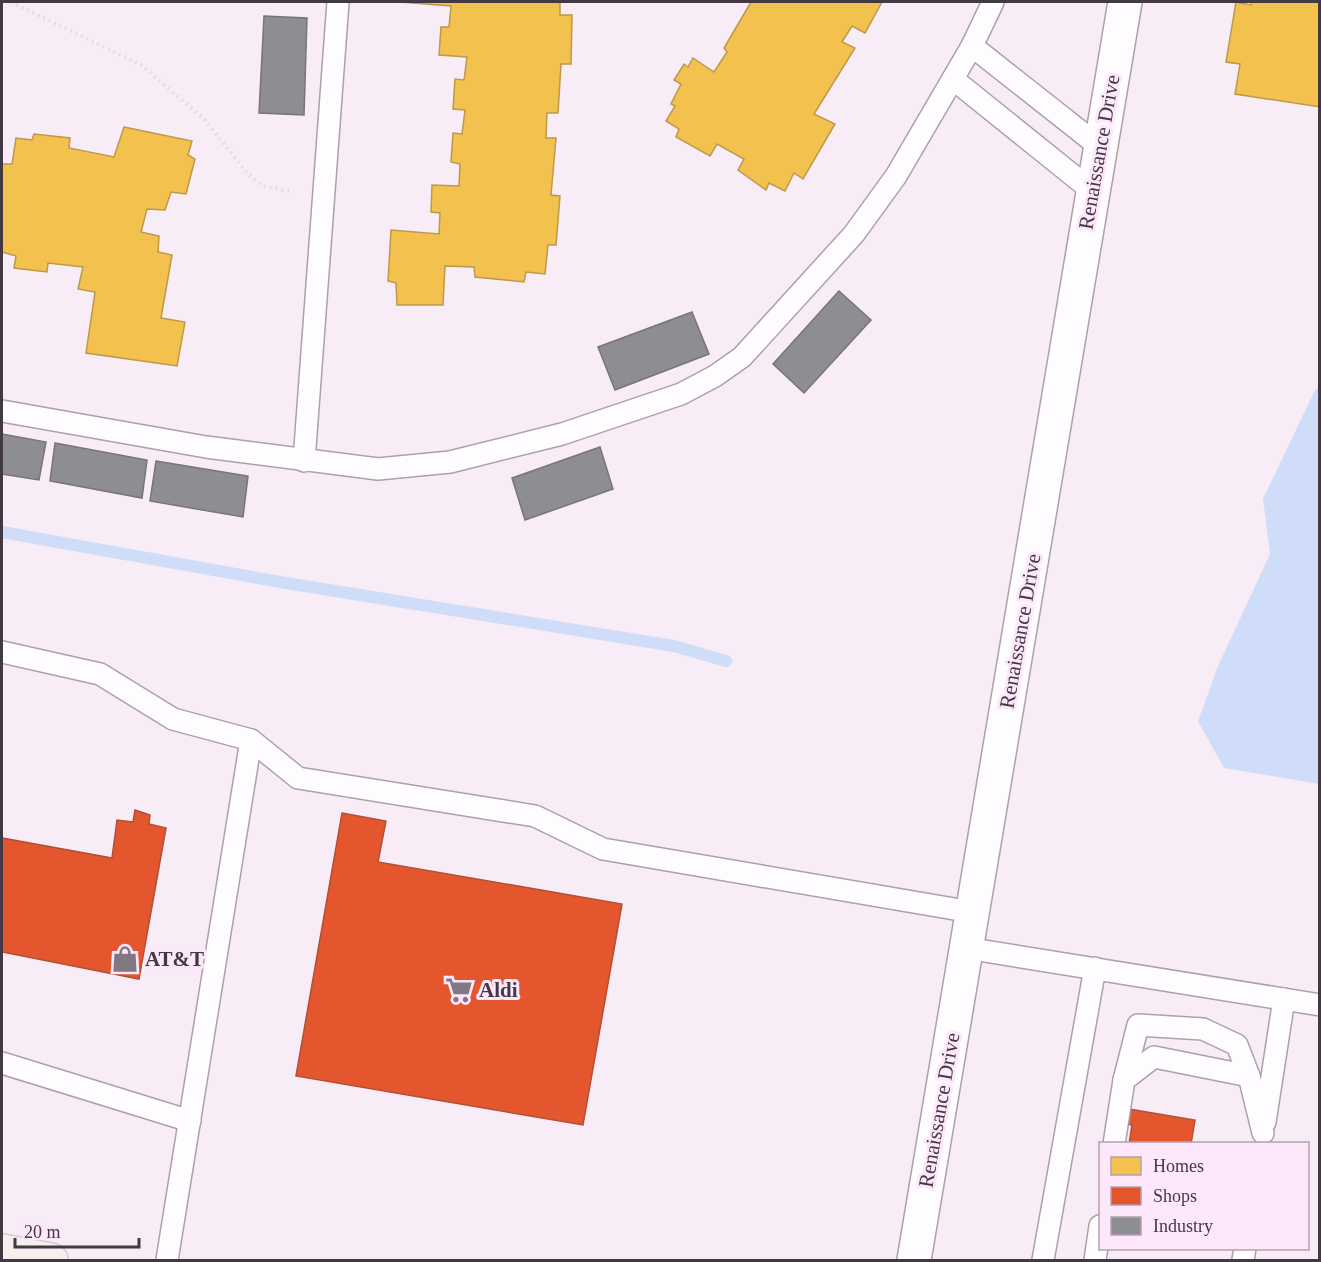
<svg xmlns="http://www.w3.org/2000/svg" width="1321" height="1262" font-family="'Times New Roman',serif">
  <style>
    .water { fill: #cfddf9 }
    .homes { fill: #f2c14e; stroke: #be984b; stroke-width: 1.5 }
    .shops { fill: #e4572e; stroke: #b44e34; stroke-width: 1.5 }
    .industry { fill: #8d8d92; stroke: #77747a; stroke-width: 1.5 }
    .lines { fill: none; stroke-linecap: round; stroke-linejoin: round }
    .stream { stroke: #cfddf9; stroke-width: 12 }
    .lane-casing { stroke: #aba1aa; stroke-width: 24 }
    .street-casing { stroke: #aba1aa; stroke-width: 36 }
    .primary-casing { stroke: #d3ccd3; stroke-width: 36 }
    .path { stroke: #dedade; stroke-width: 4; stroke-dasharray: 1.5 4.5; stroke-linecap: butt }
    .lane { stroke: #fefcfe; stroke-width: 21 }
    .street { stroke: #fefcfe; stroke-width: 33 }
    .primary { stroke: #f5efed; stroke-width: 33 }
    .labels { text-anchor: middle; stroke-width: 6; stroke-linejoin: round; paint-order: stroke }
    .street-label { font-size: 21px; fill: #433943; stroke: #fde7fb }
    .poi-label { font-size: 21px; font-weight: bold; fill: #433943; stroke: #fde7fb; text-anchor: start }
  </style>
  <rect width="100%" height="100%" fill="#f8ecf7"/>
  <path class="water" d="M1319,387V784L1224,768L1198,721L1218,666L1270,554L1263,499L1315,390Z"/>
  <g class="homes">
    <path d="M400,2H560V15H572L571,64H561L558,113H547L546,138H556L551,195L560,196L556,245H548L545,274L526,272L524,282L475,277L474,267L445,266L443,305H397L396,283L388,281L391,230L439,234L440,213L431,212L432,185L459,186L460,164L451,162L453,133L462,134L465,110L453,109L455,79L464,80L467,57L439,55L441,27H449L451,6Z"/>
    <path d="M751,2H882L865,33L852,26L842,42L855,48L814,114L835,124L803,179L794,173L785,191L769,183L766,190L738,170L744,159L717,144L710,156L676,137L679,129L666,121L675,106L671,104L681,84L674,80L684,64L688,67L693,58L714,72L727,52L724,48Z"/>
    <path d="M1236,2L1251,5L1252,2H1320V107L1235,94L1240,64L1226,62Z"/>
    <path d="M124,127L192,141L188,155L195,159L186,194L171,192L165,210L147,209L141,232L159,236L158,252L172,255L161,318L185,322L177,366L86,353L95,292L78,289L83,267L48,263L47,272L14,268L16,256L2,252V164H12L16,138L32,140L34,134L70,138L69,148L114,157Z"/>
  </g>
  <g class="shops">
    <path d="M135,810L150,815L149,824L166,828L139,979L2,952V838L112,858L117,820L133,822Z"/>
    <path d="M342,813L386,821L378,862L622,904L583,1125L296,1076Z"/>
    <path d="M1123,1108L1195,1120L1191,1144H1129L1132,1125L1119,1123Z"/>
  </g>
  <g class="industry">
    <path d="M264,16L307,18L304,115L259,113Z"/>
    <path d="M839,291L871,320L804,393L773,364Z"/>
    <path d="M692,312L709,354L615,390L598,347Z"/>
    <path d="M2,434L46,442L39,480L2,474Z"/>
    <path d="M55,443L147,460L142,498L50,481Z"/>
    <path d="M600,447L613,489L525,520L512,478Z"/>
    <path d="M156,461L248,476L243,517L150,501Z"/>
  </g>
  <g class="lines">
    <path class="stream" d="M2,532L280,582L674,646L726,661"/>
    <defs>
      <g id="lane">
        <path d="M972,46L1100,147"/>
        <path d="M953,79L1091,190"/>
        <path d="M2,411L206,447L378,469L450,462L562,434L681,394L715,376L742,357L854,234L896,176L972,46L993,2"/>
        <path d="M304,461L338,2"/>
        <path d="M2,652L100,674L173,719L251,740L167,1260"/>
        <path d="M251,740L298,778L535,816L603,849L972,912"/>
        <path d="M966,948L1320,1005"/>
        <path d="M2,1063L190,1121"/>
        <path d="M1124,1080L1138,1025L1203,1029L1237,1045L1249,1076"/>
        <path d="M1265,1122L1284,999"/>
        <path d="M1114,1144L1124,1080L1154,1057L1249,1076L1263,1133"/>
        <path d="M1043,1260L1095,968"/>
        <path d="M1095,1260L1100,1226"/>
        <path d="M1243,1260L1245,1248"/>
      </g>
      <path id="street" d="M914,1260L1125,2"/>
      <path id="primary" d="M2,1251L51,1260"/>
    </defs>
    <use href="#lane" class="lane-casing"/>
    <use href="#street" class="street-casing"/>
    <use href="#primary" class="primary-casing"/>
    <path class="path" d="M11,2L141,65L203,118L248,174L263,186L293,192"/>
    <use href="#lane" class="lane"/>
    <use href="#street" class="street"/>
    <use href="#primary" class="primary"/>
  </g>
  <defs>
    <symbol id="shop-bare" viewBox="-9 -9 18 18"><path d="M-5-2.5h2.3a2.7 3.5 0 0 1 5.4 0H5L5.5 6h-11ZM-1.5-2.5h3a1.5 2.3 0 0 0-3 0Z" fill="#827882" stroke="#fde7fb" stroke-width="2.5" paint-order="stroke"/></symbol>
    <symbol id="supermarket-bare" viewBox="-9 -9 18 18"><path d="M-6-5.5h2.5l.6 2H6L4.5 2H-2.5L-4.4-4H-6ZM-1.5 3.2a1.3 1.3 0 1 0 .1 0ZM3 3.2a1.3 1.3 0 1 0 .1 0Z" fill="#827882" stroke="#fde7fb" stroke-width="2.5" paint-order="stroke"/></symbol>
  </defs>
  <g fill-rule="evenodd">
    <use href="#shop-bare" x="106" y="940" width="38" height="38"/>
    <use href="#supermarket-bare" x="440" y="971" width="38" height="38"/>
  </g>
  <g class="labels">
    <g class="street-label">
      <text transform="translate(1099 152) rotate(-80)" y="7">Renaissance Drive</text>
      <text transform="translate(1020 631) rotate(-80)" y="7">Renaissance Drive</text>
      <text transform="translate(939 1110) rotate(-80)" y="7">Renaissance Drive</text>
    </g>
    <g class="poi-label">
      <text x="145" y="966">AT&amp;T</text>
      <text x="479" y="997">Aldi</text>
    </g>
  </g>
  <rect width="1321" height="1262" fill="none" stroke="#433943" stroke-width="6"/>
  <rect x="1099" y="1142" width="210" height="108" fill="#fde7fb" stroke="#b3a1b1" stroke-width="1.5"/>
  <rect x="1111" y="1157" width="30" height="18" fill="#f2c14e" stroke="#b3a1b1" stroke-width="1.5"/>
  <text x="1153" y="1172" font-size="18" fill="#433943">Homes</text>
  <rect x="1111" y="1187" width="30" height="18" fill="#e4572e" stroke="#b3a1b1" stroke-width="1.5"/>
  <text x="1153" y="1202" font-size="18" fill="#433943">Shops</text>
  <rect x="1111" y="1217" width="30" height="18" fill="#8d8d92" stroke="#b3a1b1" stroke-width="1.5"/>
  <text x="1153" y="1232" font-size="18" fill="#433943">Industry</text>
  <path d="M15 1238v9h124v-9" fill="none" stroke="#433943" stroke-width="3"/>
  <text x="24" y="1238" font-size="18" fill="#433943" stroke="#fde7fb" stroke-width="4.5" paint-order="stroke">20 m</text>
</svg>
